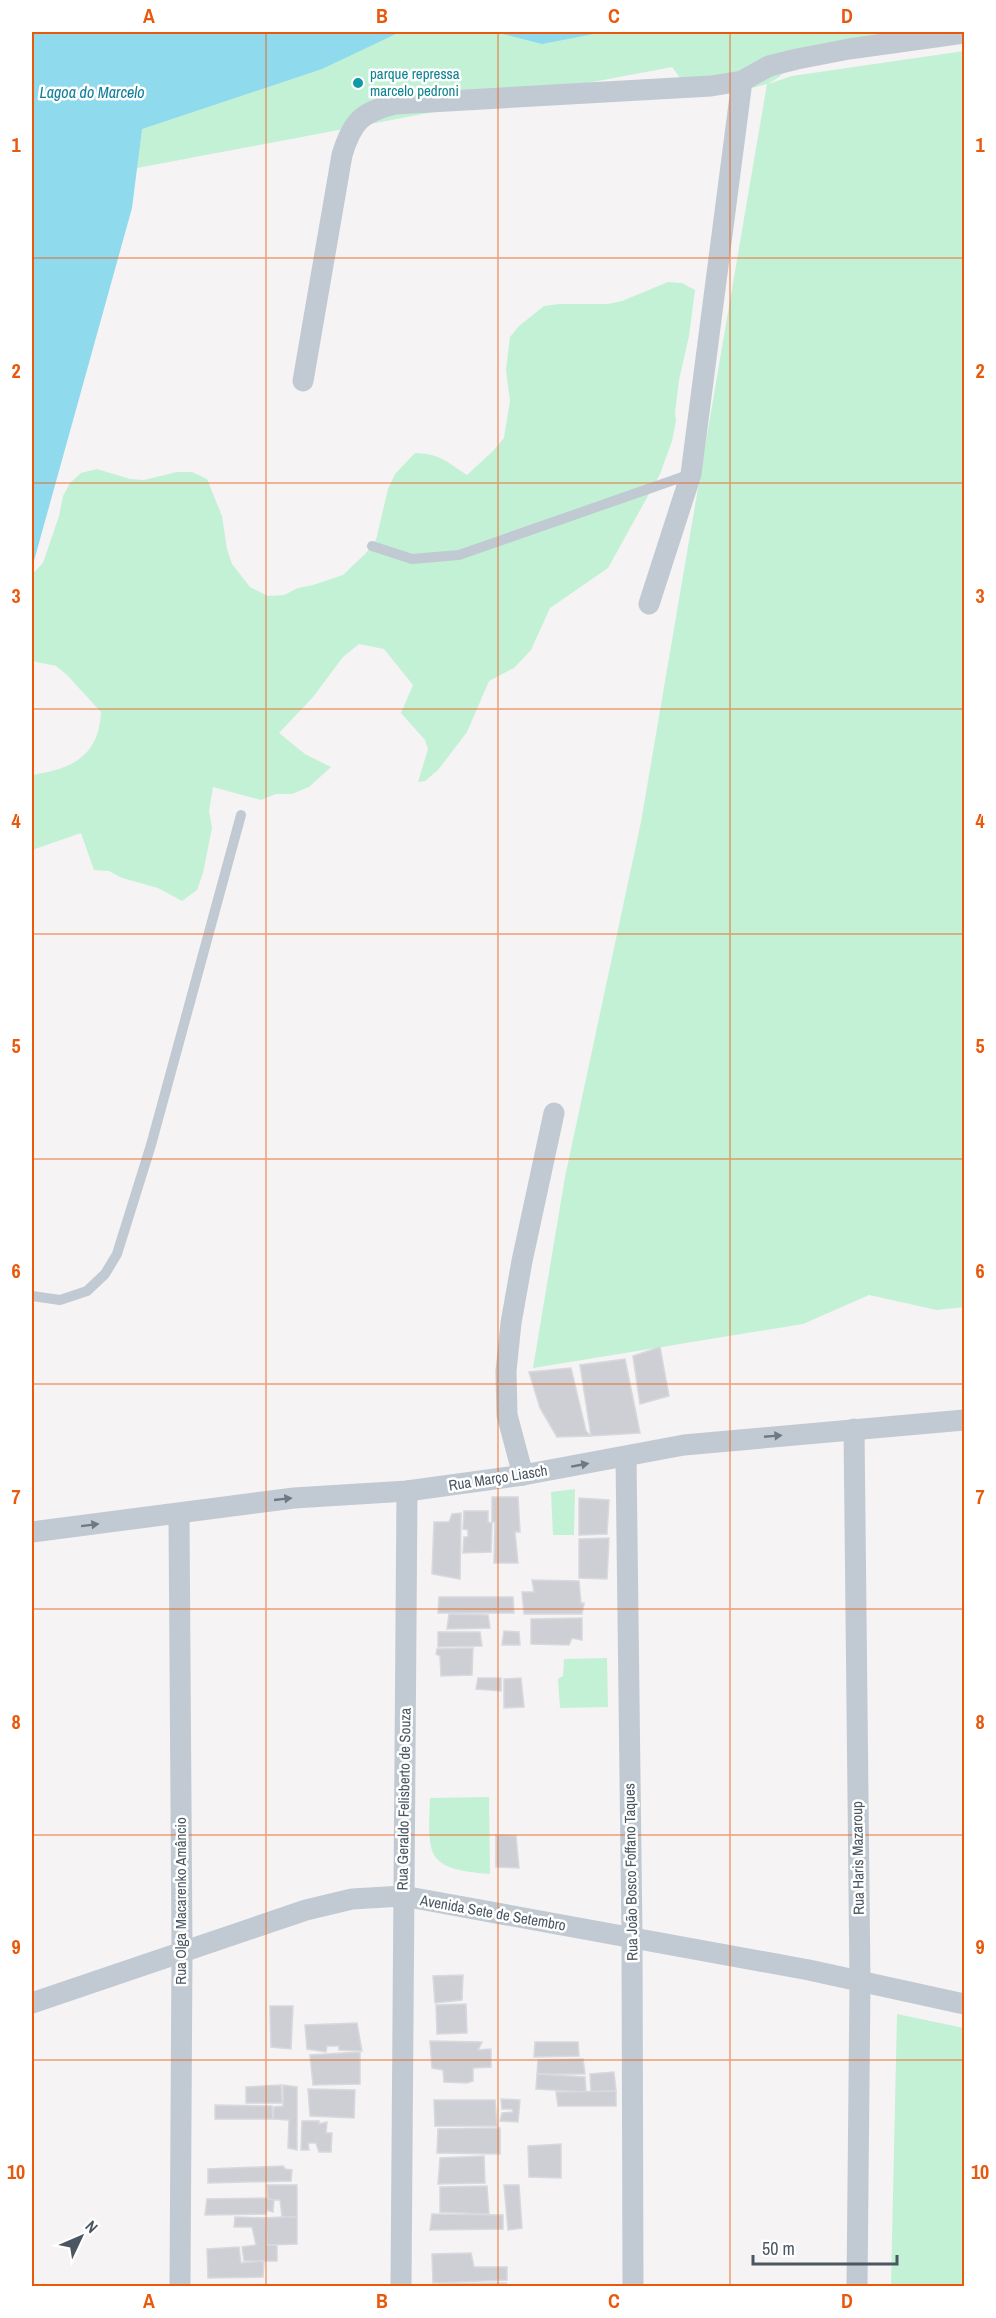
<svg xmlns="http://www.w3.org/2000/svg" width="996" height="2318" font-family="'Archivo Narrow',sans-serif">
  <style>
    .green { fill: #c3f1d5 }
    .water { fill: #90daee }
    .building { fill: #cdcfd5; stroke: #d7d9de; stroke-width: 1.5 }
    .lines { fill: none; stroke-linecap: round; stroke-linejoin: round }
    .lane { stroke: #c1cad2; stroke-width: 10 }
    .street { stroke: #c1cad2; stroke-width: 21 }
    .oneway { fill: #6e7983 }
    .grid { fill: none; stroke: #e8590c; stroke-width: 1.5; stroke-opacity: 0.55 }
    .culture-dot { fill: #0f9aa8; stroke: #fff; stroke-width: 2 }
    .labels { text-anchor: middle; stroke-width: 5; stroke-linejoin: round; paint-order: stroke }
    .culture-label { font-size: 15px; fill: #0d838f; stroke: #fff; text-anchor: start }
    .street-label { font-size: 15px; fill: #4a5661; stroke: #fff }
    .water-label { font-size: 16px; font-style: italic; fill: #0c7c9b; stroke: #fff }
    .neatline { fill: none; stroke: #e8590c; stroke-width: 2 }
    .grid-label { font-size: 20px; text-anchor: middle; font-weight: bold; fill: #e8590c }
  </style>
  <rect width="100%" height="100%" fill="#f5f3f3"/>
  <g class="green">
    <path d="M120,32H925L802,56L779,77L768,84L792,76L964,51V1307L937,1310L869,1295L803,1324L533,1368L565,1177L641,822L767,84L748,89L684,83L672,67L137,168Z"/>
    <path d="M668,282L682,283L695,290L689,336L679,380L675,413L676,421L672,441L660,474L608,568L550,608L531,650L514,668L489,681L467,732L438,770L425,781L418,782L428,749L425,740L401,713L413,685L384,649L359,644L343,657L313,697L279,733L305,754L331,767L309,787L292,794H276L261,800L213,787L209,811L212,828L203,873L197,890L182,901L158,888L122,878L109,871L94,870L81,833L32,850V775C71,769 99,757 101,712L67,675L56,666L32,661V574L43,563L59,516L63,496L70,483L81,473L97,469L130,479L144,480L177,472H192L207,479L222,516L227,549L232,564L250,587L268,596L284,595L298,588L313,585L343,575L366,553L376,540L388,489L395,474L415,453C442,454 446,462 467,475L493,451L504,438L510,401L506,370L510,337L519,326L544,306L559,304H608L622,301Z"/>
    <path d="M575,1489L574,1535H553L551,1492Z"/>
    <path d="M607,1658L608,1707L560,1708L558,1679L563,1676L564,1659Z"/>
    <path d="M489,1797L490,1874C425,1869 428,1856 430,1798Z"/>
    <path d="M897,2014L964,2028V2286H891Z"/>
  </g>
  <g class="water">
    <path d="M32,32H400L322,69L142,129L132,208L32,568Z"/>
    <path d="M495,32H604L542,44Z"/>
  </g>
  <g class="building">
    <path d="M660,1347L669,1396L640,1404L633,1356Z"/>
    <path d="M625,1359L640,1433L591,1436L580,1365Z"/>
    <path d="M571,1368L586,1431L591,1436L557,1437L540,1408L529,1372Z"/>
    <path d="M492,1497H518L520,1532H515L518,1563H494L495,1522H492Z"/>
    <path d="M579,1498L609,1500L607,1534L579,1535Z"/>
    <path d="M464,1511H488V1522L492,1523L491,1552L463,1553L464,1537H468V1530L463,1529Z"/>
    <path d="M461,1513L460,1579L432,1574L434,1522H449L452,1514Z"/>
    <path d="M609,1538L607,1579L579,1578V1539Z"/>
    <path d="M532,1580L579,1581L581,1603H584L582,1614H524L522,1592H534Z"/>
    <path d="M439,1597H513L514,1613H438Z"/>
    <path d="M449,1614L488,1615L490,1628L447,1629Z"/>
    <path d="M582,1618V1640L572,1638L569,1645L531,1644V1619Z"/>
    <path d="M504,1631L519,1632L520,1645H502Z"/>
    <path d="M438,1632H480L482,1646L438,1647Z"/>
    <path d="M473,1648L472,1675L441,1676L440,1656L436,1654L437,1649Z"/>
    <path d="M478,1678H501V1691L476,1689Z"/>
    <path d="M521,1678L524,1707L504,1708V1679Z"/>
    <path d="M496,1835L516,1836L519,1868L496,1867Z"/>
    <path d="M463,1975L462,2000L435,2003L433,1976Z"/>
    <path d="M466,2004L467,2033L437,2034L436,2005Z"/>
    <path d="M270,2006H293L291,2049L271,2047Z"/>
    <path d="M357,2023L362,2051L339,2050V2046H327L326,2052L307,2049L305,2025Z"/>
    <path d="M430,2041L482,2042L478,2050L491,2049V2067L473,2068V2081L467,2083L444,2082L443,2070L432,2068Z"/>
    <path d="M535,2042H578L579,2056L534,2057Z"/>
    <path d="M360,2052V2084L313,2085L310,2055Z"/>
    <path d="M583,2059L585,2074H537L538,2060Z"/>
    <path d="M614,2072L616,2091L591,2092L590,2074Z"/>
    <path d="M537,2074L585,2077L586,2092L536,2089Z"/>
    <path d="M281,2085L282,2103H246V2087Z"/>
    <path d="M283,2085L297,2087V2150L288,2148L289,2120L273,2119L274,2107L283,2106Z"/>
    <path d="M308,2089L355,2090L354,2118L310,2116Z"/>
    <path d="M616,2091V2106H558L556,2092Z"/>
    <path d="M501,2099L520,2100L518,2122L500,2121L502,2113L513,2112L512,2109H502Z"/>
    <path d="M434,2100H495L497,2126H435Z"/>
    <path d="M215,2105L272,2106L273,2119H215Z"/>
    <path d="M302,2121H319V2124L327,2122L326,2133H332L331,2152H319L316,2143H308L309,2150H301Z"/>
    <path d="M500,2128V2154L437,2153L438,2129Z"/>
    <path d="M561,2144V2178L529,2177L528,2146Z"/>
    <path d="M484,2156L485,2183L438,2184L440,2158Z"/>
    <path d="M283,2166L285,2169L292,2170L291,2181L208,2183V2169Z"/>
    <path d="M267,2185H297V2217H282L280,2200H268Z"/>
    <path d="M504,2185H519L522,2228L508,2230Z"/>
    <path d="M487,2186L489,2214L440,2212V2187Z"/>
    <path d="M265,2198L274,2200L273,2212L267,2210L266,2214L205,2215L207,2199Z"/>
    <path d="M432,2214L503,2215V2229L430,2230Z"/>
    <path d="M235,2217L266,2218L267,2245H277V2261H244L242,2247L256,2245L252,2227H234Z"/>
    <path d="M282,2217H297V2244L267,2245L266,2218Z"/>
    <path d="M239,2247L241,2263L264,2261L263,2277L208,2278L207,2249Z"/>
    <path d="M471,2253L474,2267H507V2280L433,2283L432,2254Z"/>
    <path d="M506,2283V2286H438V2284Z"/>
  </g>
  <g class="lines">
    <g class="lane">
      <path d="M372,546L412,559L459,555L691,474"/>
      <path d="M32,1296L60,1300L87,1291L105,1274L117,1254L151,1145L241,815"/>
    </g>
    <g class="street">
      <path d="M303,381L342,155C352,122 361,112 395,104L711,86L742,81L769,66L797,59L849,49L964,33"/>
      <path d="M649,604L691,474L742,81"/>
      <path d="M854,1429L860,1983L857,2286"/>
      <path d="M626,1457L632,1937L633,2286"/>
      <path d="M523,1475L507,1415L506,1371L511,1323L522,1261L554,1113"/>
      <path d="M179,1515L182,1951L180,2286"/>
      <path d="M32,1532L294,1498L407,1491L523,1475L684,1445L964,1420"/>
      <path d="M32,2003L306,1910L352,1899L403,1896L809,1970L964,2004"/>
      <path d="M401,2286L407,1491"/>
    </g>
  </g>
  <defs><path id="oneway-solid" d="M-6-.8H1V-3.2L6.5 0L1 3.2V.8H-6Z" transform="scale(1.5)"/></defs>
  <g class="oneway">
    <use href="#oneway-solid" transform="translate(773 1436) rotate(-5)"/>
    <use href="#oneway-solid" transform="translate(580 1465) rotate(-10)"/>
    <use href="#oneway-solid" transform="translate(283 1499) rotate(-6)"/>
    <use href="#oneway-solid" transform="translate(90 1525) rotate(-7)"/>
  </g>
  <path class="grid" d="M266,32V2286M498,32V2286M730,32V2286M32,258H964M32,483H964M32,709H964M32,934H964M32,1159H964M32,1384H964M32,1609H964M32,1835H964M32,2060H964"/>
  <circle class="culture-dot" cx="358" cy="83" r="6"/>
  <g class="labels">
    <g class="culture-label">
      <text x="370" y="79">parque repressa<tspan x="370" dy="17">marcelo pedroni</tspan></text>
    </g>
    <g class="street-label">
      <text transform="translate(498 1478) rotate(-9)" y="5">Rua Março Liasch</text>
      <text transform="translate(404 1799) rotate(-89)" y="5">Rua Geraldo Felisberto de Souza</text>
      <text transform="translate(858 1858) rotate(-91)" y="5">Rua Haris Mazaroup</text>
      <text transform="translate(631 1872) rotate(-91)" y="5">Rua João Bosco Foffano Taques</text>
      <text transform="translate(181 1901) rotate(-90)" y="5">Rua Olga Macarenko Amâncio</text>
      <text transform="translate(493 1913) rotate(10)" y="5">Avenida Sete de Setembro</text>
    </g>
    <g class="water-label">
      <text x="92" y="98">Lagoa do Marcelo</text>
    </g>
  </g>
  <rect width="996" height="2318" fill="none" stroke="#ffffff" stroke-width="66"/>
  <g transform="translate(81 2237) rotate(46)" stroke="#ffffff" stroke-width="4.5" paint-order="stroke">
  <path d="M0-4.5L10 22L0 15L-10 22Z" fill="#4a5661"/>
  <text y="-9" font-size="16" font-weight="bold" text-anchor="middle" fill="#4a5661">N</text>
  </g>
  <path d="M753 2255v9h144v-9" fill="none" stroke="#4a5661" stroke-width="3"/>
  <text x="762" y="2255" font-size="18" fill="#4a5661" stroke="#ffffff" stroke-width="4.5" paint-order="stroke">50 m</text>
  <rect x="33" y="33" width="930" height="2252" class="neatline"/>
  <g class="grid-label">
    <text x="149" y="23">A</text>
    <text x="382" y="23">B</text>
    <text x="614" y="23">C</text>
    <text x="847" y="23">D</text>
    <text x="16" y="152">1</text>
    <text x="980" y="152">1</text>
    <text x="16" y="378">2</text>
    <text x="980" y="378">2</text>
    <text x="16" y="603">3</text>
    <text x="980" y="603">3</text>
    <text x="16" y="828">4</text>
    <text x="980" y="828">4</text>
    <text x="16" y="1053">5</text>
    <text x="980" y="1053">5</text>
    <text x="16" y="1278">6</text>
    <text x="980" y="1278">6</text>
    <text x="16" y="1504">7</text>
    <text x="980" y="1504">7</text>
    <text x="16" y="1729">8</text>
    <text x="980" y="1729">8</text>
    <text x="16" y="1954">9</text>
    <text x="980" y="1954">9</text>
    <text x="16" y="2179">10</text>
    <text x="980" y="2179">10</text>
    <text x="149" y="2308">A</text>
    <text x="382" y="2308">B</text>
    <text x="614" y="2308">C</text>
    <text x="847" y="2308">D</text>
  </g>
</svg>
